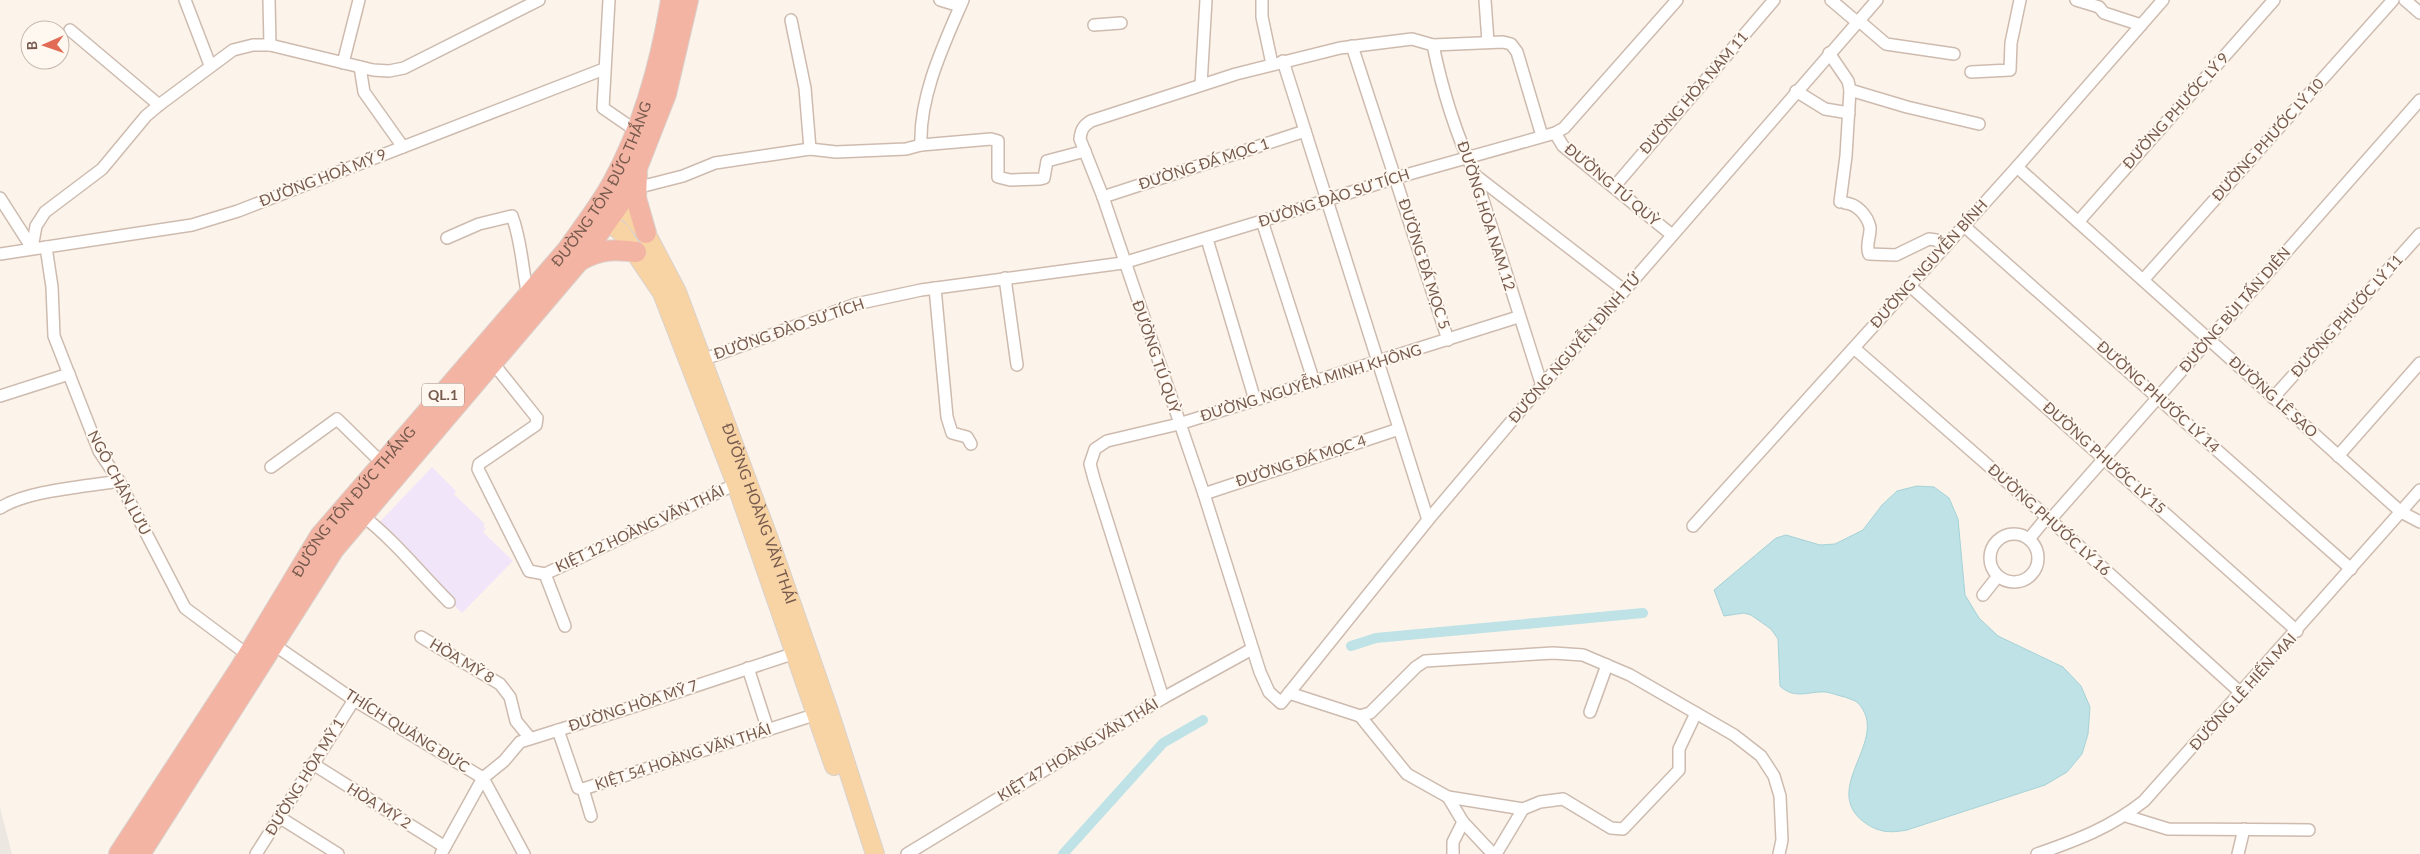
<svg xmlns="http://www.w3.org/2000/svg" width="2420" height="854" font-family="Lato,sans-serif">
  <style>
    .industrial { fill: #ede7e2 }
    .education { fill: #f1e6f9 }
    .water { fill: #bee2e6; stroke: #a5d2d7 }
    .lines { fill: none; stroke-linecap: round; stroke-linejoin: round }
    .canal { stroke: #bee2e6; stroke-width: 10 }
    .street-casing { stroke: #cebbaf; stroke-width: 14 }
    .primary-casing { stroke: #d9d1cd; stroke-width: 20 }
    .highway-casing { stroke: #d9d1cd; stroke-width: 22 }
    .street { stroke: #fff; stroke-width: 11 }
    .primary { stroke: #f8d4a5; stroke-width: 18 }
    .highway { stroke: #f4b4a3; stroke-width: 20 }
    .labels { text-anchor: middle; stroke-width: 4; stroke-linejoin: round; paint-order: stroke }
    .shield { fill: #fef8f0; stroke: #9f897e; stroke-width: 1 }
    .shield-label { font-size: 14px; font-weight: bold; fill: #765a4d }
    .street-label { font-size: 15px; fill: #765a4d; stroke: #fef8f0 }
  </style>
  <rect width="100%" height="100%" fill="#fcf4ea"/>
  <path class="industrial" d="M0,807L12,854H0Z"/>
  <path class="education" d="M432,467L456,491L454,494L485,524L483,526L486,529L483,532L513,561L462,613L374,528Z"/>
  <path class="water" d="M1917,486L1934,487L1949,498L1958,519L1965,595L1979,618L1998,636L2063,667L2081,686L2090,707L2088,734L2082,754L2067,772L2045,785L1907,830C1890,833 1879,833 1864,822C1819,788 1892,739 1858,703C1855,700 1849,699 1845,697C1839,696 1832,693 1826,692C1808,691 1795,700 1780,686L1778,639L1771,629L1751,615L1744,613L1724,616L1714,590L1776,538L1786,535L1820,545L1835,544L1863,530L1882,505L1897,491Z"/>
  <g class="lines">
    <g class="canal">
      <path d="M1351,646L1376,638L1643,613"/>
      <path d="M1063,854L1163,743L1203,720"/>
    </g>
    <defs>
      <g id="street">
        <path d="M185,0L210,65"/>
        <path d="M269,0L270,45"/>
        <path d="M609,0L603,108L635,130"/>
        <path d="M940,0L960,6"/>
        <path d="M1262,0V17L1272,64"/>
        <path d="M1485,0L1488,42"/>
        <path d="M1831,0L1857,22"/>
        <path d="M2076,0L2099,7L2104,13L2141,25"/>
        <path d="M2405,0L2420,13"/>
        <path d="M791,20L805,88L810,149"/>
        <path d="M1858,20L1886,44L1954,54"/>
        <path d="M1094,25L1121,23"/>
        <path d="M70,30L159,105"/>
        <path d="M1433,45C1442,89 1456,134 1475,175L1542,386"/>
        <path d="M1352,46L1448,340"/>
        <path d="M1829,53L1848,81L1850,90L1846,156L1840,202"/>
        <path d="M1283,61L1428,520"/>
        <path d="M343,63L359,0"/>
        <path d="M360,67L364,92L403,147"/>
        <path d="M1971,72L2010,70L2011,43L2020,0"/>
        <path d="M1201,85L1206,0"/>
        <path d="M1850,90L1907,107L1979,124"/>
        <path d="M1796,91L1825,109L1849,113"/>
        <path d="M1555,133L1563,146L1672,235"/>
        <path d="M1542,136L1517,52L1511,44L1503,42L1433,45L1412,39L1340,48L1236,74L1091,121C1083,126 1081,130 1080,139L1103,197L1204,494L1260,672L1269,692L1281,703L1428,520L1531,398L1877,0"/>
        <path d="M921,145C919,96 944,44 963,0"/>
        <path d="M2017,167L2401,512L2420,522"/>
        <path d="M1475,175L1624,290"/>
        <path d="M1614,187L1774,0"/>
        <path d="M636,188L683,176L715,163L810,149L836,152L906,149L921,145L991,139L998,141V177L1010,180L1040,179L1044,178L1047,161L1085,151"/>
        <path d="M1103,197L1305,131"/>
        <path d="M0,198L32,248"/>
        <path d="M1845,203C1857,204 1867,215 1870,227C1871,236 1865,245 1869,254L1896,255L1929,239L1936,240L1945,247"/>
        <path d="M1262,221L1314,382"/>
        <path d="M2078,222L2274,0"/>
        <path d="M1964,226L2351,569"/>
        <path d="M447,238L479,224L512,216C522,242 522,269 528,296"/>
        <path d="M1207,239L1255,400"/>
        <path d="M46,247L52,287L54,336L99,451L119,481L185,608L248,655"/>
        <path d="M32,248L36,226L45,212L102,169L146,116L159,105L233,50L253,45H270L373,70L389,71L404,68L539,0"/>
        <path d="M0,254L192,225L238,211L604,69"/>
        <path d="M1005,278L1017,365"/>
        <path d="M2143,280L2393,0"/>
        <path d="M1910,286L2297,631"/>
        <path d="M935,288L947,417L952,433L967,437L971,444"/>
        <path d="M1854,348L2047,517L2242,694"/>
        <path d="M702,360L856,304L921,290L1123,263L1262,221L1395,178L1555,133L1564,128L1677,0"/>
        <path d="M493,363L537,418L536,425L479,464L478,469L529,571L545,574L736,484"/>
        <path d="M0,396L69,374"/>
        <path d="M2273,398L2420,234"/>
        <path d="M2338,456L2420,363"/>
        <path d="M271,467L337,419L383,464"/>
        <path d="M1204,494L1399,429"/>
        <path d="M0,508C29,490 84,487 119,481"/>
        <path d="M363,516C395,541 420,573 449,602"/>
        <path d="M2050,520L2420,100"/>
        <path d="M1693,526L2017,167L2163,0"/>
        <circle cx="2014" cy="558" r="24"/>
        <path d="M2029,539L2047,517"/>
        <path d="M545,574L565,626"/>
        <path d="M1983,595L1998,576"/>
        <path d="M421,637L500,684L510,697L516,721L530,738"/>
        <path d="M270,642L354,700L483,778L524,854"/>
        <path d="M748,668L768,730"/>
        <path d="M1289,693L1360,716L1370,713L1416,667L1425,661L1553,653L1583,655L1630,675L1734,735L1761,756L1774,776L1780,796L1782,840L1779,854"/>
        <path d="M1163,698L1094,479L1090,464L1095,449L1107,441L1179,424L1518,317"/>
        <path d="M1590,712L1607,665"/>
        <path d="M1360,716L1407,774L1448,797L1463,822L1493,854"/>
        <path d="M558,730L578,788L583,789L817,714"/>
        <path d="M313,764L445,847"/>
        <path d="M583,789L591,816"/>
        <path d="M1448,797L1523,809"/>
        <path d="M2126,816L2168,829L2309,830"/>
        <path d="M279,817L338,854"/>
        <path d="M256,854L354,700"/>
        <path d="M441,854L483,778L504,761L520,742L626,709L795,653"/>
        <path d="M907,854L1163,698L1252,649"/>
        <path d="M1453,854V842L1463,822"/>
        <path d="M1496,854L1523,809L1540,802L1563,799L1611,828L1623,829L1679,770V749L1696,713"/>
        <path d="M2037,854C2077,840 2110,828 2144,801L2420,490"/>
        <path d="M2238,854L2244,829"/>
      </g>
      <g id="primary">
        <path id="s1" d="M606,199L630,214L646,233L677,292L769,539L829,711L875,854"/>
        <path d="M598,213L621,232L662,293L736,484L834,766"/>
      </g>
      <g id="highway">
        <path d="M637,174L636,198L646,233"/>
        <path d="M581,260C600,249 615,249 636,252"/>
        <path id="s2" d="M119,854L241,667L320,536L568,249C583,227 600,206 613,182C643,127 661,61 671,0"/>
        <path d="M140,854L334,549L579,261L618,206L628,191L666,94L688,0"/>
      </g>
    </defs>
    <use href="#street" class="street-casing"/>
    <use href="#primary" class="primary-casing"/>
    <use href="#highway" class="highway-casing"/>
    <use href="#street" class="street"/>
    <use href="#primary" class="primary"/>
    <use href="#highway" class="highway"/>
  </g>
  <g class="labels">
    <rect class="shield" x="422" y="383.5" width="42" height="23" rx="4"/>
    <g class="shield-label">
      <text x="443" y="400">QL.1</text>
    </g>
    <g class="street-label">
      <text transform="translate(1694 93) rotate(-49)" y="5">ĐƯỜNG HÒA NAM 11</text>
      <text transform="translate(2176 111) rotate(-48)" y="5">ĐƯỜNG PHƯỚC LÝ 9</text>
      <text transform="translate(2268 140) rotate(-48)" y="5">ĐƯỜNG PHƯỚC LÝ 10</text>
      <text transform="translate(1204 164) rotate(-18)" y="5">ĐƯỜNG ĐÁ MỌC 1</text>
      <text transform="translate(323 178) rotate(-21)" y="5">ĐƯỜNG HOÀ MỸ 9</text>
      <text dy="5" stroke="none"><textPath href="#s2" startOffset="829">ĐƯỜNG TÔN ĐỨC THẮNG</textPath></text>
      <text transform="translate(1612 185) rotate(40)" y="5">ĐƯỜNG TÚ QUỲ</text>
      <text transform="translate(1334 198) rotate(-18)" y="5">ĐƯỜNG ĐÀO SƯ TÍCH</text>
      <text transform="translate(1486 216) rotate(72)" y="5">ĐƯỜNG HÒA NAM 12</text>
      <text transform="translate(1424 264) rotate(72)" y="5">ĐƯỜNG ĐÁ MỌC 5</text>
      <text transform="translate(1929 264) rotate(-48)" y="5">ĐƯỜNG NGUYỄN BÍNH</text>
      <text transform="translate(2235 310) rotate(-49)" y="5">ĐƯỜNG BÙI TẤN DIÊN</text>
      <text transform="translate(2347 316) rotate(-48)" y="5">ĐƯỜNG PHƯỚC LÝ 11</text>
      <text transform="translate(789 329) rotate(-19)" y="5">ĐƯỜNG ĐÀO SƯ TÍCH</text>
      <text transform="translate(1575 348) rotate(-49)" y="5">ĐƯỜNG NGUYỄN ĐÌNH TỨ</text>
      <text transform="translate(1156 357) rotate(71)" y="5">ĐƯỜNG TÚ QUỲ</text>
      <text transform="translate(1311 383) rotate(-17)" y="5">ĐƯỜNG NGUYỄN MINH KHÔNG</text>
      <text transform="translate(2158 397) rotate(42)" y="5">ĐƯỜNG PHƯỚC LÝ 14</text>
      <text transform="translate(2273 397) rotate(42)" y="5">ĐƯỜNG LÊ SAO</text>
      <text transform="translate(2104 458) rotate(42)" y="5">ĐƯỜNG PHƯỚC LÝ 15</text>
      <text transform="translate(1301 461) rotate(-18)" y="5">ĐƯỜNG ĐÁ MỌC 4</text>
      <text transform="translate(119 483) rotate(62)" y="5">NGÔ CHÂN LƯU</text>
      <text dy="5" stroke="none"><textPath href="#s2" startOffset="424">ĐƯỜNG TÔN ĐỨC THẮNG</textPath></text>
      <text dy="5" stroke="none"><textPath href="#s1" startOffset="356">ĐƯỜNG HOÀNG VĂN THÁI</textPath></text>
      <text transform="translate(2049 520) rotate(42)" y="5">ĐƯỜNG PHƯỚC LÝ 16</text>
      <text transform="translate(640 529) rotate(-25)" y="5">KIỆT 12 HOÀNG VĂN THÁI</text>
      <text transform="translate(462 661) rotate(31)" y="5">HÒA MỸ 8</text>
      <text transform="translate(2243 692) rotate(-48)" y="5">ĐƯỜNG LÊ HIẾN MAI</text>
      <text transform="translate(633 706) rotate(-18)" y="5">ĐƯỜNG HÒA MỸ 7</text>
      <text transform="translate(407 731) rotate(32)" y="5">THÍCH QUẢNG ĐỨC</text>
      <text transform="translate(1078 750) rotate(-31)" y="5">KIỆT 47 HOÀNG VĂN THÁI</text>
      <text transform="translate(683 757) rotate(-18)" y="5">KIỆT 54 HOÀNG VĂN THÁI</text>
      <text transform="translate(305 777) rotate(-58)" y="5">ĐƯỜNG HÒA MỸ 1</text>
      <text transform="translate(379 806) rotate(32)" y="5">HÒA MỸ 2</text>
    </g>
  </g>
  <g transform="translate(45 45) rotate(268)"><circle r="24" fill="#fef8f0" stroke="#c8b9af"/>
  <path d="M0-4L9 19L0 12L-9 19Z" fill="#e16b54"/>
  <text y="-8" font-size="14" font-weight="bold" text-anchor="middle" fill="#765a4d">B</text>
  </g>
</svg>
